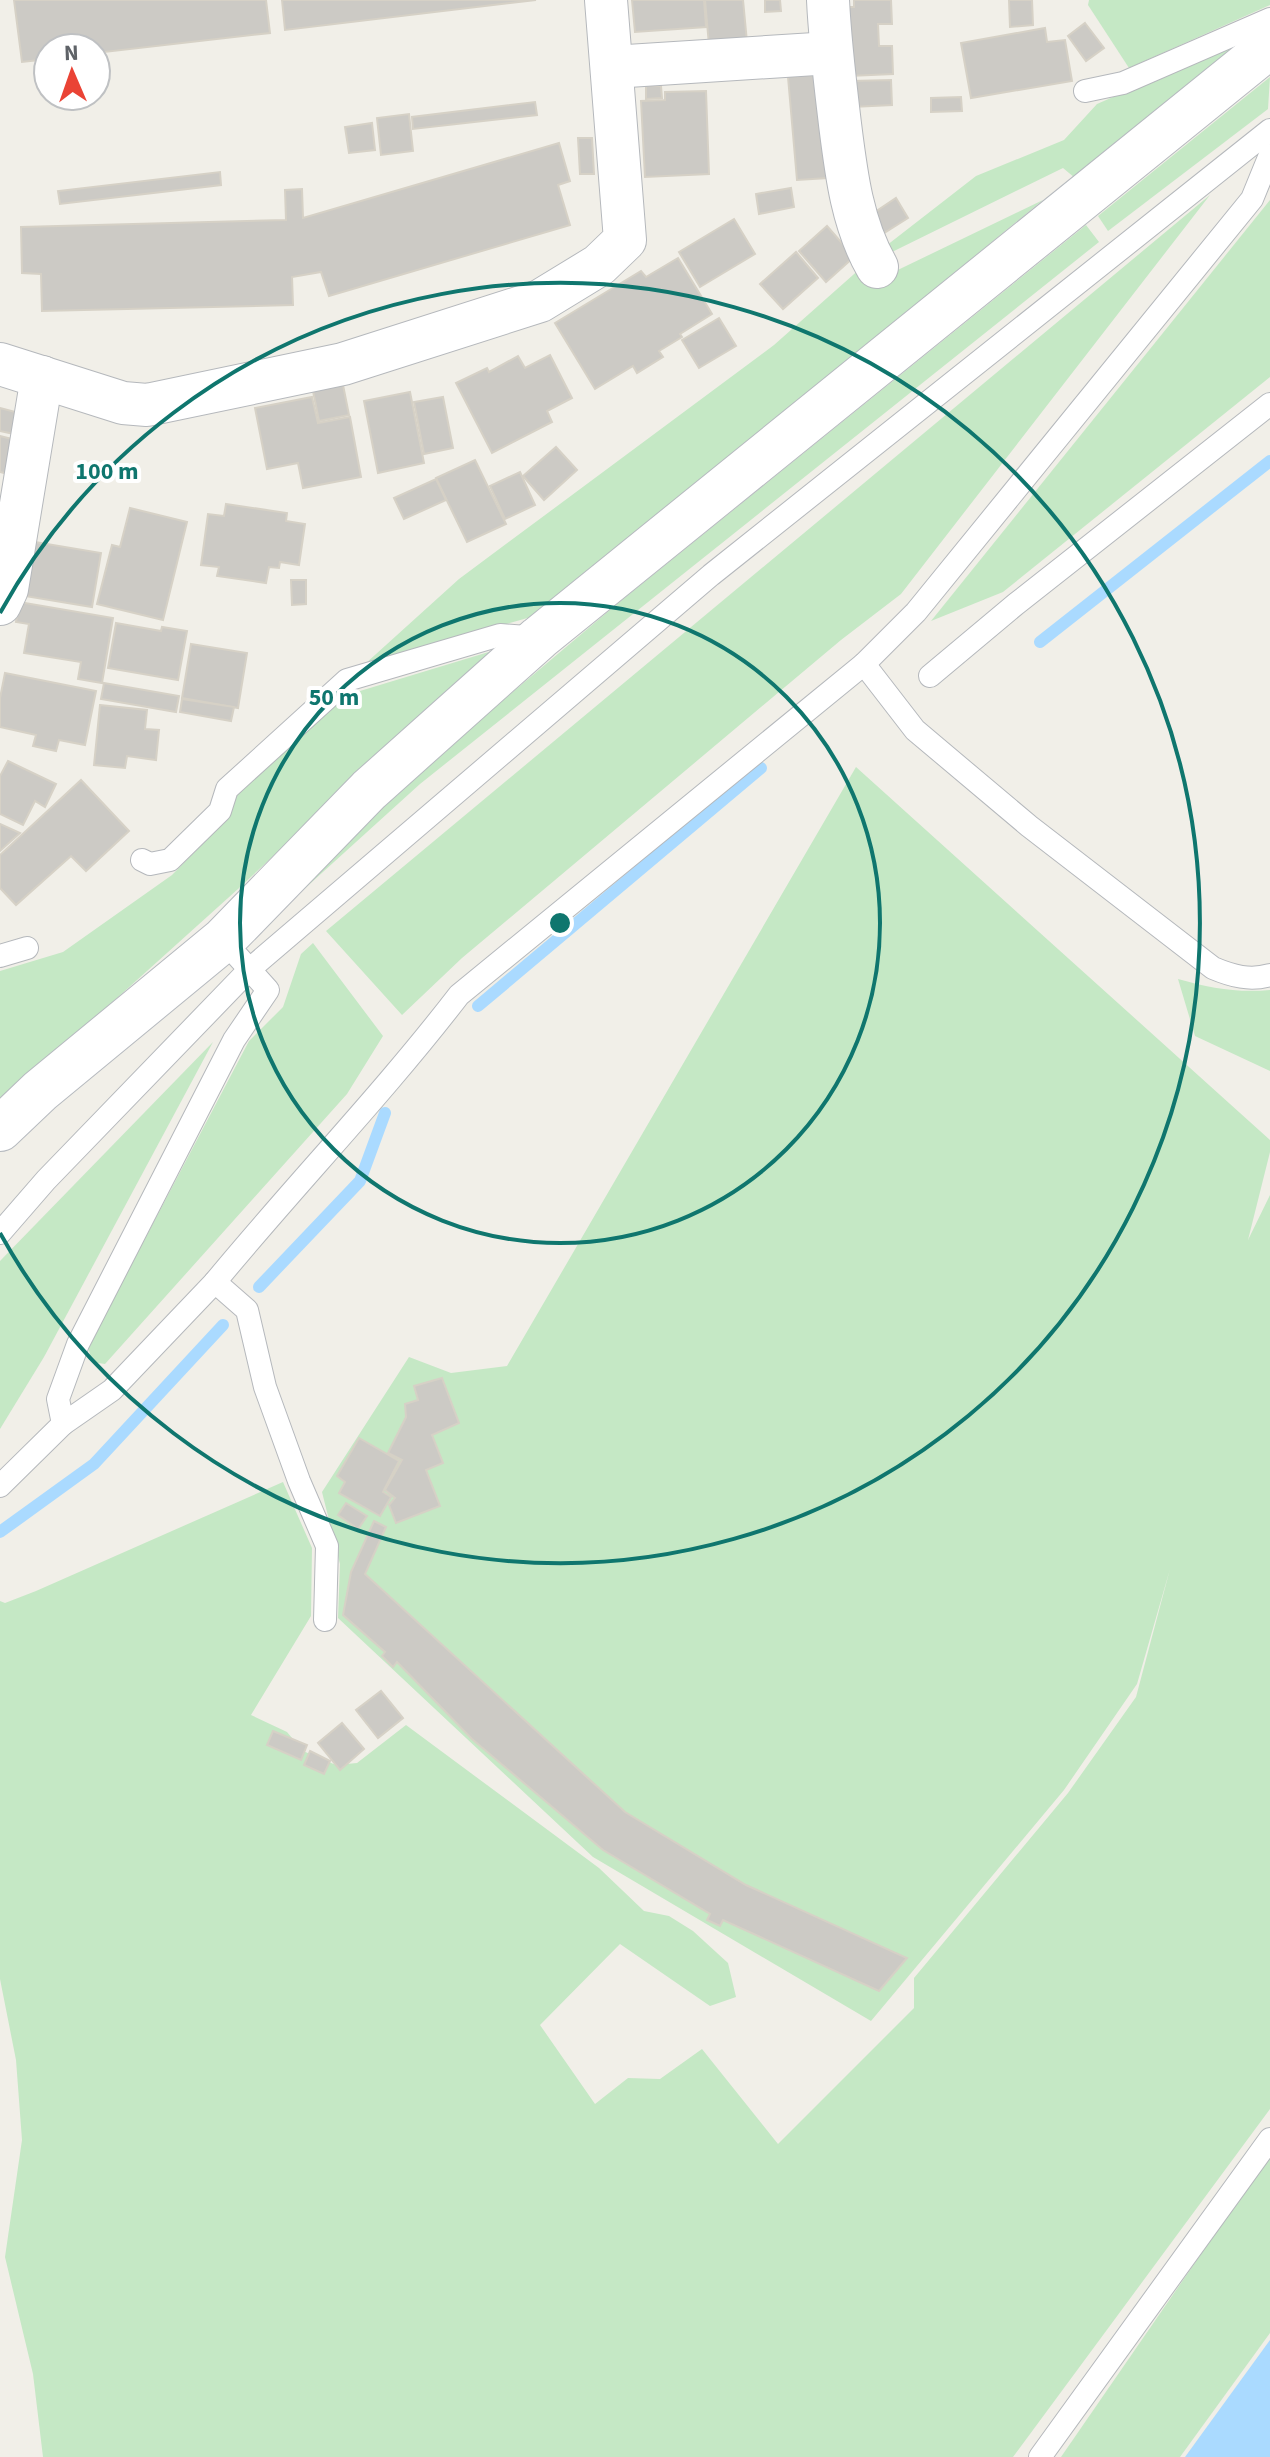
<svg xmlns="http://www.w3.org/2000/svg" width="1270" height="2457" font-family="'Source Sans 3',sans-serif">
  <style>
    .green { fill: #c5e8c5 }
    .water { fill: #aadaff }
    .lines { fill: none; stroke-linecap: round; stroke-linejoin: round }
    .stream { stroke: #aadaff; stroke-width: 12 }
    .building { fill: #cccac5; stroke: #d6d1c6; stroke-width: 2 }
    .lane-casing { stroke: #b5b8bc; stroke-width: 24 }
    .street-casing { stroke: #b5b8bc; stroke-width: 44 }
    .secondary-casing { stroke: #b6babf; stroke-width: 46 }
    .lane { stroke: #fff; stroke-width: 22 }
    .street { stroke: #fff; stroke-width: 42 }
    .secondary { stroke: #fff; stroke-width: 44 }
    .ring { fill: none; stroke: #0f766e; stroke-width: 4 }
    .centre { fill: #0f766e; stroke: #fff; stroke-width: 4 }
    .ring-label { font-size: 24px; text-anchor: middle; font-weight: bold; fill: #0f766e; stroke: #fff; stroke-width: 8; stroke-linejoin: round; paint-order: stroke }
  </style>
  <rect width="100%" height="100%" fill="#f1efe8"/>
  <g class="green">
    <path d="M1089,0H1270V5L1129,68L1088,5Z"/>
    <path d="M1251,37L1075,178L1063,168L892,252L882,249L976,176L1064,140L1097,104Z"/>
    <path d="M1270,77L1268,109L1108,231L1098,216Z"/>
    <path d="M1210,195L901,594L841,640L462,958L402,1015L326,931Z"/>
    <path d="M1043,200L538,615L365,664L459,579L774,345L862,267L877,280Z"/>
    <path d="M1270,200V377L1003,592L931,621Z"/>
    <path d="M1086,225L1099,242L420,784L302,891L301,886L412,777L617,604Z"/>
    <path d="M492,651L238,889L46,1062L0,1107V971L63,952L172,875L227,819L233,795L339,695L360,691Z"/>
    <path d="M856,767L1270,1140V1152L1248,1240L1270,1195V2109L1013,2457H43L33,2374L5,2257L22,2140L16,2060L0,1979V1601L5,1603L36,1591L283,1482L312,1548L311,1616L251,1715L287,1732L303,1751L336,1765L357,1763L406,1725L599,1868L644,1911L669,1916L693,1931L728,1963L736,1997L710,2006L620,1944L540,2025L595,2104L628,2078L660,2079L702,2049L778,2144L914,2008V1978L1068,1793L1136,1697L1170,1569L1137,1684L1064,1790L871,2021L593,1857L338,1618L340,1564L322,1492L409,1357L451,1373L507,1366Z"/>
    <path d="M313,943L383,1036L347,1094L105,1364L92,1362L88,1347L249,1041L283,1007L301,954Z"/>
    <path d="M1178,979C1210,988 1237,993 1270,990V1071L1195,1036Z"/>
    <path d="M213,1042L44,1357L0,1429V1261Z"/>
    <path d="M1270,2154V2333L1180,2457H1061Z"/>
  </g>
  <path class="water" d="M1270,2340V2457H1185Z"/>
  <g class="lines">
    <g class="stream">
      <path d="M1040,642L1270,461"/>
      <path d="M478,1006L761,768"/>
      <path d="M259,1287L360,1181L385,1113"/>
      <path d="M0,1532L94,1464L223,1325"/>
    </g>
  </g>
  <g class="building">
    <path d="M14,0H266L270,33L96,53V48H48V59L22,62Z"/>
    <path d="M282,0H536L285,30Z"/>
    <path d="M632,0H704L706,27L635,32Z"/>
    <path d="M705,0H743L747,42L709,45Z"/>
    <path d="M765,0H780L781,11L765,12Z"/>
    <path d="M854,0H891L892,24H878L879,46H892L893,74L849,76L847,7H854Z"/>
    <path d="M1009,0H1032L1033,25L1010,27Z"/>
    <path d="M1085,23L1104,48L1086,61L1068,36Z"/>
    <path d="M1045,28L1047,42L1065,40L1072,81L971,98L961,43Z"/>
    <path d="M818,75L828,178L797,180L788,77Z"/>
    <path d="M891,80L892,105L852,107L851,81Z"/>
    <path d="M646,86H661L662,98L646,99Z"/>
    <path d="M706,91L709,174L645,177L641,101L665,100V92Z"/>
    <path d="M961,97L962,111L931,112V98Z"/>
    <path d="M535,102L537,115L413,129L412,117Z"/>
    <path d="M409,114L413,151L381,155L377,118Z"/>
    <path d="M372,123L375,150L349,153L345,127Z"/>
    <path d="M578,138H592L594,174H580Z"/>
    <path d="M559,143L570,181L558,185L570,225L329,296L321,272L292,277L293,305L42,311L41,274L22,273L21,227L286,220L285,190L302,189L303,218Z"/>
    <path d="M220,172L221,185L60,204L58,191Z"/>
    <path d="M791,188L794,207L759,214L756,194Z"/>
    <path d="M896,198L908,218L884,233L872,214Z"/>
    <path d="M734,219L755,254L700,287L679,252Z"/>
    <path d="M827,226L854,257L826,282L799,251Z"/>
    <path d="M796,252L818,278L783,309L760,284Z"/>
    <path d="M678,258L712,314L680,334L682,337L659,351L663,357L637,373L633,366L595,389L555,323L641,271L646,277Z"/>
    <path d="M719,318L736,346L699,368L682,340Z"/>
    <path d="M550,355L572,398L547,411L552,422L492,453L456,383L487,368L489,372L518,356L525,368Z"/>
    <path d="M343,385L349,415L319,421L313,391Z"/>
    <path d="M410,392L424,463L378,473L364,401Z"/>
    <path d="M312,397L318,423L350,417L361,477L303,488L298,463L267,469L255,408Z"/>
    <path d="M443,397L453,448L424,454L414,402Z"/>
    <path d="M0,408L19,413L14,434L0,431Z"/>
    <path d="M0,436L16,440L8,474L0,472Z"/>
    <path d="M556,447L577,470L544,500L523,476Z"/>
    <path d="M475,460L506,524L467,542L436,478Z"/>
    <path d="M520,472L535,505L505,519L490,486Z"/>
    <path d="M436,479L446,500L404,519L394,498Z"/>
    <path d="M226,504L287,513L286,521L305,524L299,565L280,562L279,568L269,567L266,583L217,576L219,567L201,565L208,514L224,516Z"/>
    <path d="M130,508L187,522L163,620L97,604L112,545L120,547Z"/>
    <path d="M35,542L101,553L92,607L25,596Z"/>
    <path d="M291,580H306V604L292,605Z"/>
    <path d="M19,602L113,618L102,683L78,679L81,662L24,653L29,624L16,622Z"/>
    <path d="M116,623L161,631L162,627L187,631L178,680L108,668Z"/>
    <path d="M191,644L247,653L238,708L182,698Z"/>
    <path d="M5,673L96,691L85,745L59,740L56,751L33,746L36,735L0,727V698Z"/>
    <path d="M104,683L179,696L176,712L101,699Z"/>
    <path d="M182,699L234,707L231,721L180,712Z"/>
    <path d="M100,705L147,710L145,729L159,730L156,760L127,756L125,768L94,765Z"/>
    <path d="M8,761L56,784L45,807L35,801L23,825L0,814V776Z"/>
    <path d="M81,780L129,831L86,871L71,856L16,905L0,888V855Z"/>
    <path d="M0,824L20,833L0,851Z"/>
    <path d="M442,1378L459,1423L432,1435L443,1463L426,1470L440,1506L396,1523L389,1505L395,1498L385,1490L402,1460L388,1453L406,1417L405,1404L418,1400L414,1386Z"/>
    <path d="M359,1438L399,1461L383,1492L391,1497L380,1516L339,1493L345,1482L337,1476Z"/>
    <path d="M346,1503L367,1516L358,1529L338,1515Z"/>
    <path d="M374,1521L386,1527L365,1574L625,1812L746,1885L907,1958L879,1991L723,1920L720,1926L707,1920L710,1914L603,1850L472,1739L397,1662L393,1667L382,1656L385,1652L343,1615L351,1572Z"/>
    <path d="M381,1691L403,1718L378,1738L356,1710Z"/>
    <path d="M342,1723L364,1749L340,1770L318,1743Z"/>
    <path d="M273,1731L307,1745L301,1760L267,1745Z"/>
    <path d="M310,1751L330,1761L324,1774L304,1765Z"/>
  </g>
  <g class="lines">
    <defs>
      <g id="lane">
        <path d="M1085,91L1123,83L1270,19"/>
        <path d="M864,664L915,730L1029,826L1213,968C1232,976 1250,981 1270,975"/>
        <path d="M930,676L1016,604L1270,404"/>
        <path d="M142,860L150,864L170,860L220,811L227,789L347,680L500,635L539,638"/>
        <path d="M223,940L268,990L234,1040L78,1344L58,1399L63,1424L112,1390L215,1282L247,1310L265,1387L299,1481L327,1546L325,1620"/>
        <path d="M0,956L27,948"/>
        <path d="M0,1233L46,1180L250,969L711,575L1270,130"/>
        <path d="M215,1282C295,1185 382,1095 459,995L864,664L916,612L1252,199L1270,155"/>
        <path d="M0,1486L63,1424"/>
        <path d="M1040,2457L1270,2139"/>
      </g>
      <g id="street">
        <path d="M828,0C830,42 835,82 840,124C846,172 852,224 877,267"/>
        <path d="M612,67L831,53"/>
        <path d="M0,364L123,403L147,405L343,364L540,301L599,265L625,240L606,0"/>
        <path d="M0,604L7,589L42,377"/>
      </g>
      <path id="secondary" d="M0,1129L40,1091L223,940L369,790L539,638L1270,46"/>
    </defs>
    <use href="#lane" class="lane-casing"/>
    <use href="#street" class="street-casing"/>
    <use href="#secondary" class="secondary-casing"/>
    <use href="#lane" class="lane"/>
    <use href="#street" class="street"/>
    <use href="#secondary" class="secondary"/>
  </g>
  <g class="ring">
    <circle cx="560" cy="923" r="320"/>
    <path d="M0 613A640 640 0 1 1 0 1233"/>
  </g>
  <circle cx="560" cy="923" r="12" class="centre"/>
  <g class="ring-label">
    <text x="107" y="479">100 m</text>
    <text x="334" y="705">50 m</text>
  </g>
  <g transform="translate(72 72) rotate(358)"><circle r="38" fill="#ffffff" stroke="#bfc1c3" stroke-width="2"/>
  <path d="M0-6L14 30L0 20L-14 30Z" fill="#ea4335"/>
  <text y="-12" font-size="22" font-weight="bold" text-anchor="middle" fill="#5f6368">N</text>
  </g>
</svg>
